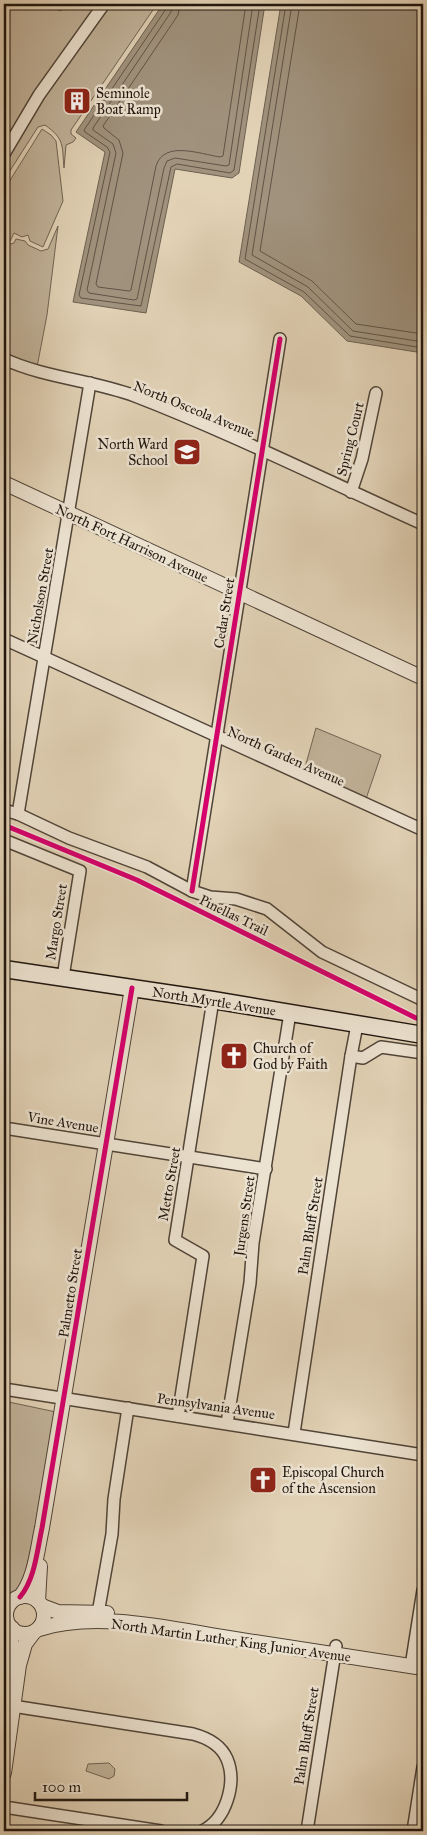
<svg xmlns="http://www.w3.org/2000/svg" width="427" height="1835" font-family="'IM FELL Great Primer',serif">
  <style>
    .green { fill: #c1b299; stroke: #706454 }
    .water { fill: #a0927d; stroke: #6c6051 }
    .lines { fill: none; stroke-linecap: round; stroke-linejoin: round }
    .shore { stroke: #605446; stroke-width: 1 }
    .minor-casing { stroke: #504438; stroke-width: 14 }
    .tertiary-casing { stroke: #504438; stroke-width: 16 }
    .secondary-casing { stroke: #1f150e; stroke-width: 19 }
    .minor { stroke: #ece2d0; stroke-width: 11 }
    .tertiary { stroke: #ece2d0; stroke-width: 14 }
    .secondary { stroke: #ece2d0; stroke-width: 16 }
    .cycleway-casing { stroke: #ece2d0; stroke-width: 8 }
    .cycleway { stroke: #d6006c; stroke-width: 5 }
    .labels { text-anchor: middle; stroke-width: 5; stroke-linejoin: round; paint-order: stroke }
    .poi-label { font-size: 14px; fill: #1f150e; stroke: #ece2d0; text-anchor: start }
    .street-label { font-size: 14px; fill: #1f150e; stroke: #ece2d0 }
  </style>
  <rect width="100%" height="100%" fill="#e2d2b6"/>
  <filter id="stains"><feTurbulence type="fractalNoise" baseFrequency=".004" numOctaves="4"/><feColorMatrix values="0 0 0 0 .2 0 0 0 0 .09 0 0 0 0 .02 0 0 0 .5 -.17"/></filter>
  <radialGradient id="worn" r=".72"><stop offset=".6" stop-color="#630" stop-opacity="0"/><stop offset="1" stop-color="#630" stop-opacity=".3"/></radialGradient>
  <g class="green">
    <path d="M4,4H47L60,11L63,9L66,4H97L34,92L4,143Z"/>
    <path d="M112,4H157L71,130V134L76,138L73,142L66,145L64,168C62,146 65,139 45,125L38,127L4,180V165L44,98Z"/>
    <path d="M42,129L51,135L56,141L63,201L43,247L30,241L28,235L22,237L14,233L10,241L4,238V190Z"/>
    <path d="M58,226L47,315L37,367L4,352V243L7,245L14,243L16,239L25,241L28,245L41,251L48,249Z"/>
    <path d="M316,728L381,755L366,799L304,771Z"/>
    <path d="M4,1401L56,1412L37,1527L25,1574L16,1592L4,1596Z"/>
    <path d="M109,1763L115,1769L114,1776L109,1779L86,1771L88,1764Z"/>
  </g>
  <g class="water">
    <path d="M163,4H265L239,173L232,178L175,169L146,313L73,302L105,152L76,132Z"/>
    <path d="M281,4H423V353L347,341L301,296L239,262Z"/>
  </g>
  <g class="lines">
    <g class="shore">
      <path d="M167,4L166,9L84,130L85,132L107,147L110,152L79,295L81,298L141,306L171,167L177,164L230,173L234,170L260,4"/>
      <path d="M173,4L171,12L93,128V130L113,144L116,153L87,290L89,293L134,300L137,299L164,168L167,161L175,158L226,166L229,165L253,4"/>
      <path d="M180,4L178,15L103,126L104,128L119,140L123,153L96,284L98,287L129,291L131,290L156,166C164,140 200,154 220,157L223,156L246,4"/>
      <path d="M286,4L245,259L304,292L350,336L423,348"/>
      <path d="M292,4L252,255L308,287L353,331L423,342"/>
      <path d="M300,4L260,251L312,281L356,324L423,334"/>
    </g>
    <defs>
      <g id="minor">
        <path d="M4,154L39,95L104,4"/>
        <path d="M4,359C45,378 92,380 135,396C233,434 327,481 423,524"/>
        <path d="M351,492L362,459L376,393"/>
        <path d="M4,639L423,830"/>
        <path d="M4,810L18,814L69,838L147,867L192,891L210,897L236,899L267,909L322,952L423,1000"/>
        <path d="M18,814L90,383"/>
        <path d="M4,840L80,871L63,977"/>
        <path d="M192,891L280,339"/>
        <path d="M351,1056L363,1058L381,1047L423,1053"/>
        <path d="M4,1128L266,1169"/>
        <path d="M4,1389L423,1455"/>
        <path d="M178,1416L203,1256L175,1240L213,1000"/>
        <path d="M227,1423L250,1283L253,1243L290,1013"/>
        <path d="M294,1433L351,1056L357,1025"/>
        <path d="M97,1619L112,1534L114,1499L128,1408"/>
        <path d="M411,1666L423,1590"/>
        <path d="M6,1705L193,1734C208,1738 221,1745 227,1759C237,1783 226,1820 202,1831"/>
        <path d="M4,1807L161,1831"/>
        <path d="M307,1831L336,1646"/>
        <path d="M413,1831L423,1767"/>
      </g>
      <g id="tertiary">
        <path d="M4,483L423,678"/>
        <circle cx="25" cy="1615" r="19"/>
        <path d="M20,1597C35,1579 37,1551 42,1528L132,988"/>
        <path d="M38,1601L40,1566"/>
        <path d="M42,1606L58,1612L107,1613"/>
        <path d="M39,1629C99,1610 175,1630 235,1639C298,1649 361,1658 423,1668"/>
        <path d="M10,1670L12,1628"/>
        <path d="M4,1773L19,1665L25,1644L34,1632"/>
      </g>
      <path id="secondary" d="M4,969L213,1000L423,1035"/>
    </defs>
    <use href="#minor" class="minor-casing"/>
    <use href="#tertiary" class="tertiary-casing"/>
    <use href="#secondary" class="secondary-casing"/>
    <use href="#minor" class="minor"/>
    <use href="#tertiary" class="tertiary"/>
    <use href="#secondary" class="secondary"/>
    <defs>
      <g id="cycleway">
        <path d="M4,825L137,880L416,1018L423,1019"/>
        <path d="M192,891L280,339"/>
        <path d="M20,1597C35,1579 37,1551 42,1528L132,988"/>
      </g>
    </defs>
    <use href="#cycleway" class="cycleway-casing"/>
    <use href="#cycleway" class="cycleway"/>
  </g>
  <defs>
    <symbol id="building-square" viewBox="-11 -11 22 22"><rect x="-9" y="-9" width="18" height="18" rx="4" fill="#8f2418" stroke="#ece2d0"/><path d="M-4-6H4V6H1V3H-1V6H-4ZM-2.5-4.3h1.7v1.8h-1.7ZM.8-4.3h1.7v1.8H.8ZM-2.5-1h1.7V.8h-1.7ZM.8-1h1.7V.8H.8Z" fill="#fff"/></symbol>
    <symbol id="school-square" viewBox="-11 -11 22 22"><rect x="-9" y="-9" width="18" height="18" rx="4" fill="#8f2418" stroke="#ece2d0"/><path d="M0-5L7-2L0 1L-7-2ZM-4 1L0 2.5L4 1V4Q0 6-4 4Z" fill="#fff"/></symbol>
    <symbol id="church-square" viewBox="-11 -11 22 22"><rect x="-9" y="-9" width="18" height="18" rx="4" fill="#8f2418" stroke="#ece2d0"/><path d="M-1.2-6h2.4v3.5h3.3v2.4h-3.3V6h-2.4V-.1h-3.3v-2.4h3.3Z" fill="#fff"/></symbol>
  </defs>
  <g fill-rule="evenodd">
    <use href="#building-square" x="61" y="85" width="32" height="32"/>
    <use href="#school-square" x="171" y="436" width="32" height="32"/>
    <use href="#church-square" x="218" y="1040" width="32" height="32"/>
    <use href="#church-square" x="247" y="1464" width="32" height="32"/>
  </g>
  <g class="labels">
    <g class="poi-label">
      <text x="96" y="98">Seminole<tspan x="96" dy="16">Boat Ramp</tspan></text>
      <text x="168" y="449" text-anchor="end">North Ward<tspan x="168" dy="16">School</tspan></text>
      <text x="253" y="1053">Church of<tspan x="253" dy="16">God by Faith</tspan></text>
      <text x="282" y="1477">Episcopal Church<tspan x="282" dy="16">of the Ascension</tspan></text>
    </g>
    <g class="street-label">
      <text transform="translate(194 409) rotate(22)" y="5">North Osceola Avenue</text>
      <text transform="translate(350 439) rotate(-76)" y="5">Spring Court</text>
      <text transform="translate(132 543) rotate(25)" y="5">North Fort Harrison Avenue</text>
      <text transform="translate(40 596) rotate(-80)" y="5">Nicholson Street</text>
      <text transform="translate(224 613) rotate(-81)" y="5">Cedar Street</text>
      <text transform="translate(286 756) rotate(24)" y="5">North Garden Avenue</text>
      <text transform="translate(234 915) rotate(26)" y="5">Pinellas Trail</text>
      <text transform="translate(56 922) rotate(-81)" y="5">Margo Street</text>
      <text transform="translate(214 1001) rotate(9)" y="5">North Myrtle Avenue</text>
      <text transform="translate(63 1122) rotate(9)" y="5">Vine Avenue</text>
      <text transform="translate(169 1184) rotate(-80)" y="5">Metto Street</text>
      <text transform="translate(244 1216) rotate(-82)" y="5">Jurgens Street</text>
      <text transform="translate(310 1226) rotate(-81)" y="5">Palm Bluff Street</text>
      <text transform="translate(70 1293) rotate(-81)" y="5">Palmetto Street</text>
      <text transform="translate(216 1406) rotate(8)" y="5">Pennsylvania Avenue</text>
      <text transform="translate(231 1640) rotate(8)" y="5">North Martin Luther King Junior Avenue</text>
      <text transform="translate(306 1736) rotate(-81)" y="5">Palm Bluff Street</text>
    </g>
  </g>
  <rect width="427" height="1835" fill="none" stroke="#e2d2b6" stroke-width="20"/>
  <rect x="5" y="5" width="417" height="1825" fill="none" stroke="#1f150e" stroke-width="2.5"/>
  <rect x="10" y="10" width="407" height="1815" fill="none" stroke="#1f150e"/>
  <path d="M35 1792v8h152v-8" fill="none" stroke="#1f150e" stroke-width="2.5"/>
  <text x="42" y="1792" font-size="15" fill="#1f150e" stroke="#ece2d0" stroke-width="4" paint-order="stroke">100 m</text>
  <rect width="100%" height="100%" filter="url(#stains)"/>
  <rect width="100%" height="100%" fill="url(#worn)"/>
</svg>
